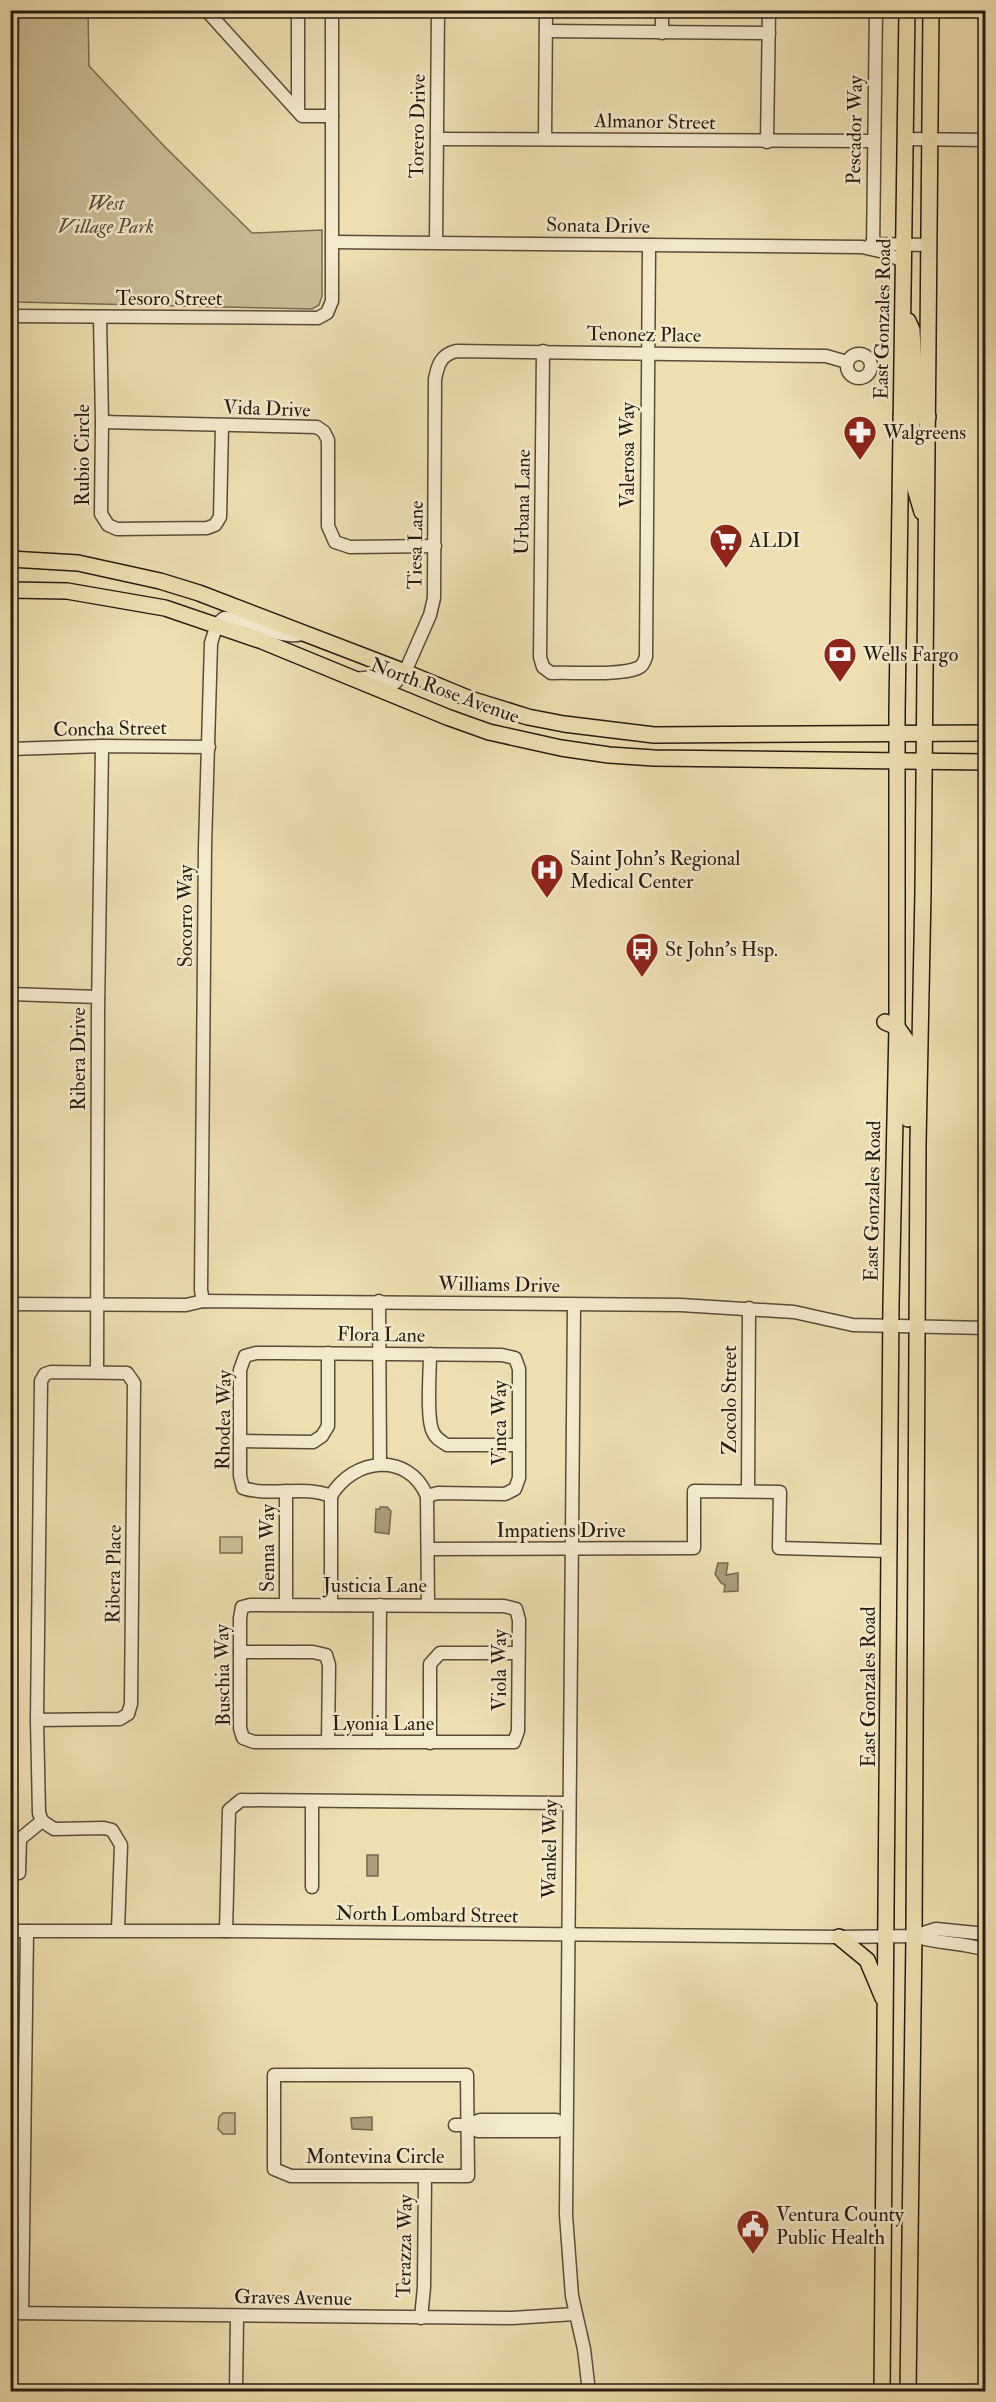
<svg xmlns="http://www.w3.org/2000/svg" width="996" height="2402" font-family="'IM FELL Double Pica',serif">
  <style>
    .green { fill: #cbbe95; stroke: #786d53; stroke-width: 1.5 }
    .water { fill: #a99d7a; stroke: #756950; stroke-width: 1.5 }
    .lines { fill: none; stroke-linecap: round; stroke-linejoin: round }
    .minor-casing { stroke: #584d39; stroke-width: 15 }
    .major-casing { stroke: #261c11; stroke-width: 18 }
    .minor { stroke: #f3eacc; stroke-width: 12 }
    .major { stroke: #eddfb0; stroke-width: 15 }
    .labels { text-anchor: middle; stroke-width: 5; stroke-linejoin: round; paint-order: stroke }
    .street-label { font-size: 20px; fill: #261c11; stroke: #f3eacc }
    .park-label { font-size: 20px; font-style: italic; fill: #584d39; stroke: #f3eacc }
    .poi-label { font-size: 20px; fill: #261c11; stroke: #f3eacc; text-anchor: start }
  </style>
  <rect width="100%" height="100%" fill="#eddfb0"/>
  <filter id="stains"><feTurbulence type="fractalNoise" baseFrequency=".00333" numOctaves="4"/><feColorMatrix values="0 0 0 0 .2 0 0 0 0 .09 0 0 0 0 .02 0 0 0 .5 -.17"/></filter>
  <radialGradient id="worn" r=".72"><stop offset=".6" stop-color="#630" stop-opacity="0"/><stop offset="1" stop-color="#630" stop-opacity=".3"/></radialGradient>
  <g class="green">
    <path d="M19,11H88L89,66L164,146L252,233L322,230V296L319,305L312,309L16,302Z"/>
    <rect x="220" y="1537" width="22" height="16"/>
    <path d="M235,2113V2134H223L218,2129L219,2117L223,2113Z"/>
  </g>
  <g class="water">
    <path d="M380,1507H387L391,1511L389,1534L375,1532L376,1509H380Z"/>
    <path d="M718,1563H728L726,1575L738,1573V1591L724,1592L725,1585L721,1583L715,1574Z"/>
    <rect x="367" y="1855" width="11" height="21"/>
    <path d="M372,2117V2130L352,2129L351,2118Z"/>
  </g>
  <g class="lines">
    <defs>
      <g id="minor">
        <path d="M206,10L302,116H332"/>
        <path d="M546,31L769,33"/>
        <path d="M662,33V10"/>
        <path d="M298,109V10"/>
        <path d="M437,139L873,141"/>
        <path d="M545,139L546,10"/>
        <path d="M906,139L986,140"/>
        <path d="M767,142L769,10"/>
        <path d="M333,242L862,247L884,252L904,262"/>
        <path d="M436,242L438,10"/>
        <path d="M871,244L929,245"/>
        <path d="M873,249L876,10"/>
        <path d="M10,316L318,318L327,313L332,301V10"/>
        <path d="M100,317L102,422L101,514L108,525L117,529L207,528L215,525L220,517L222,426"/>
        <path d="M543,351L540,657L543,667L551,673C572,672 619,676 638,668C643,666 644,662 646,657L649,246"/>
        <circle cx="859" cy="366" r="12"/>
        <path d="M102,422L317,427L324,432L328,440V526L335,542L350,547L435,546"/>
        <path d="M355,679L373,677L395,683L405,672L430,615L434,598L435,379C438,364 441,355 456,351L826,356L847,362"/>
        <path d="M10,749L102,746L209,747"/>
        <path d="M10,994L98,997"/>
        <path d="M203,1301L201,1290L205,847L211,643L217,624L224,618C252,617 276,641 303,634"/>
        <path d="M379,1301L380,1464"/>
        <path d="M10,1304L186,1305L203,1301L681,1305L794,1312L853,1325L986,1328"/>
        <path d="M574,1306L566,2215L572,2296L584,2349L589,2392"/>
        <path d="M430,1354C430,1372 426,1419 433,1432C436,1439 441,1441 447,1445H519"/>
        <path d="M97,1371L98,1011L102,746"/>
        <path d="M241,1441L313,1442L322,1436L328,1426V1353"/>
        <path d="M748,1491L749,1308"/>
        <path d="M331,1496C303,1485 271,1497 243,1488L240,1476V1370L245,1356L256,1353H277L502,1355L515,1358L519,1369V1478L515,1489L505,1494L438,1493L427,1496"/>
        <path d="M428,1549L694,1548V1491L780,1492L779,1548L890,1551"/>
        <path d="M250,1605L504,1606L516,1609L519,1620L518,1731L514,1742H254L243,1738L240,1728V1618L242,1607Z"/>
        <path d="M286,1605V1491"/>
        <path d="M331,1605V1496C353,1458 408,1451 427,1496L428,1605"/>
        <path d="M240,1652H313L326,1655L329,1665L328,1742"/>
        <path d="M379,1742L380,1605"/>
        <path d="M430,1743V1664L440,1653H518"/>
        <path d="M312,1801V1887"/>
        <path d="M42,1821L54,1829L104,1828L112,1830L121,1845L118,1930"/>
        <path d="M19,1873L20,1839L42,1821L39,1813L37,1720L41,1381L45,1374L51,1372L127,1373L134,1383L131,1704L128,1714L120,1719L37,1720"/>
        <path d="M10,1931H226L839,1937L914,1936L936,1929L986,1934"/>
        <path d="M226,1931L229,1810L241,1800L569,1803"/>
        <path d="M914,1936C938,1944 962,1942 986,1950"/>
        <path d="M274,2075H467L468,2176H291L274,2169Z"/>
        <path d="M455,2125H467L480,2120H556L566,2126L557,2131H478L467,2125"/>
        <path d="M10,2313L512,2318L575,2314"/>
        <path d="M22,2313L27,1931"/>
        <path d="M421,2318L424,2287L425,2176"/>
        <path d="M236,2392L237,2316"/>
      </g>
      <g id="major">
        <path d="M908,321L912,330L916,408L921,416L928,417"/>
        <path d="M901,417H908L912,422L914,485L922,512"/>
        <path d="M10,559L78,563L160,581L199,593L405,672L470,699L528,717L564,724L654,735L986,733"/>
        <path d="M10,590L67,591L165,608L262,641L447,717L489,732L561,748L609,755L654,758L986,762"/>
        <path d="M885,1022L897,1027L909,1044L908,1119"/>
        <path d="M839,1937L867,1960L883,1998"/>
        <path d="M882,2392L891,1304L897,1027V713L907,10"/>
        <path d="M908,2392L914,1936L918,1143L923,892L931,10"/>
      </g>
    </defs>
    <use href="#minor" class="minor-casing"/>
    <use href="#major" class="major-casing"/>
    <use href="#minor" class="minor"/>
    <use href="#major" class="major"/>
  </g>
  <defs>
    <symbol id="pharmacy-pin" viewBox="-11 -11 22 30"><path d="M0 17L-7.5 6A9.5 9.5 0 1 1 7.5 6Z" fill="#8f2418" stroke="#f3eacc"/><path d="M-2-6h4v4h4v4h-4v4h-4v-4h-4v-4h4Z" fill="#fff"/></symbol>
    <symbol id="supermarket-pin" viewBox="-11 -11 22 30"><path d="M0 17L-7.5 6A9.5 9.5 0 1 1 7.5 6Z" fill="#8f2418" stroke="#f3eacc"/><path d="M-6-5.5h2.5l.6 2H6L4.5 2H-2.5L-4.4-4H-6ZM-1.5 3.2a1.3 1.3 0 1 0 .1 0ZM3 3.2a1.3 1.3 0 1 0 .1 0Z" fill="#fff"/></symbol>
    <symbol id="bank-pin" viewBox="-11 -11 22 30"><path d="M0 17L-7.5 6A9.5 9.5 0 1 1 7.5 6Z" fill="#8f2418" stroke="#f3eacc"/><path d="M-6-4H6V4H-6ZM0-2.3a2.3 2.3 0 1 0 0 4.6a2.3 2.3 0 1 0 0-4.6Z" fill="#fff"/></symbol>
    <symbol id="hospital-pin" viewBox="-11 -11 22 30"><path d="M0 17L-7.5 6A9.5 9.5 0 1 1 7.5 6Z" fill="#8f2418" stroke="#f3eacc"/><path d="M-5-5h3v3.5h4V-5h3V5h-3V1.5h-4V5h-3Z" fill="#fff"/></symbol>
    <symbol id="bus-pin" viewBox="-11 -11 22 30"><path d="M0 17L-7.5 6A9.5 9.5 0 1 1 7.5 6Z" fill="#8f2418" stroke="#f3eacc"/><path d="M-5-6H5V4H4V6H2V4H-2V6H-4V4H-5ZM-3.5-4V0h7V-4ZM-3.5 1.2v1.5H-2V1.2ZM2 1.2v1.5H3.5V1.2Z" fill="#fff"/></symbol>
    <symbol id="civic-pin" viewBox="-11 -11 22 30"><path d="M0 17L-7.5 6A9.5 9.5 0 1 1 7.5 6Z" fill="#8f2418" stroke="#f3eacc"/><path d="M-.6-6.5H3V-4.5H.6V-3L4-1V1h2V6H-6V1h2V-1L-.6-3ZM-1.2 2.5V6h2.4V2.5Z" fill="#fff"/></symbol>
  </defs>
  <g fill-rule="evenodd">
    <use href="#pharmacy-pin" x="841" y="413" width="38" height="52"/>
    <use href="#supermarket-pin" x="707" y="521" width="38" height="52"/>
    <use href="#bank-pin" x="821" y="635" width="38" height="52"/>
    <use href="#hospital-pin" x="528" y="851" width="38" height="52"/>
    <use href="#bus-pin" x="623" y="930" width="38" height="52"/>
    <use href="#civic-pin" x="734" y="2207" width="38" height="52"/>
  </g>
  <g class="labels">
    <g class="street-label">
      <text transform="translate(655 121) rotate(1)" y="7">Almanor Street</text>
      <text transform="translate(417 126) rotate(-89)" y="7">Torero Drive</text>
      <text transform="translate(854 130) rotate(-89)" y="7">Pescador Way</text>
      <text transform="translate(598 225) rotate(1)" y="7">Sonata Drive</text>
      <text x="169" y="305">Tesoro Street</text>
      <text transform="translate(882 319) rotate(-89)" y="7">East Gonzales Road</text>
      <text transform="translate(644 334) rotate(1)" y="7">Tenonez Place</text>
      <text transform="translate(267 408) rotate(2)" y="7">Vida Drive</text>
      <text transform="translate(82 455) rotate(-90)" y="7">Rubio Circle</text>
      <text transform="translate(627 455) rotate(-90)" y="7">Valerosa Way</text>
      <text transform="translate(522 502) rotate(-89)" y="7">Urbana Lane</text>
      <text transform="translate(415 545) rotate(-89)" y="7">Tiesa Lane</text>
      <text transform="translate(445 690) rotate(20)" y="7">North Rose Avenue</text>
      <text transform="translate(110 728) rotate(-1)" y="7">Concha Street</text>
      <text transform="translate(185 916) rotate(-90)" y="7">Socorro Way</text>
      <text transform="translate(78 1059) rotate(-90)" y="7">Ribera Drive</text>
      <text transform="translate(872 1201) rotate(-89)" y="7">East Gonzales Road</text>
      <text transform="translate(499 1284) rotate(1)" y="7">Williams Drive</text>
      <text transform="translate(381 1334) rotate(1)" y="7">Flora Lane</text>
      <text transform="translate(729 1400) rotate(-90)" y="7">Zocolo Street</text>
      <text transform="translate(223 1420) rotate(-89)" y="7">Rhodea Way</text>
      <text transform="translate(499 1423) rotate(-90)" y="7">Vinca Way</text>
      <text x="561" y="1537">Impatiens Drive</text>
      <text transform="translate(267 1548) rotate(-90)" y="7">Senna Way</text>
      <text transform="translate(113 1574) rotate(-89)" y="7">Ribera Place</text>
      <text x="375" y="1592">Justicia Lane</text>
      <text transform="translate(499 1670) rotate(-90)" y="7">Viola Way</text>
      <text transform="translate(222 1675) rotate(-91)" y="7">Buschia Way</text>
      <text transform="translate(868 1687) rotate(-90)" y="7">East Gonzales Road</text>
      <text x="383" y="1730">Lyonia Lane</text>
      <text transform="translate(549 1849) rotate(-89)" y="7">Wankel Way</text>
      <text transform="translate(427 1914) rotate(1)" y="7">North Lombard Street</text>
      <text x="375" y="2163">Montevina Circle</text>
      <text transform="translate(404 2246) rotate(-89)" y="7">Terazza Way</text>
      <text transform="translate(293 2297) rotate(1)" y="7">Graves Avenue</text>
    </g>
    <g class="park-label">
      <text x="106" y="210">West<tspan x="106" dy="23">Village Park</tspan></text>
    </g>
    <g class="poi-label">
      <text x="883" y="439">Walgreens</text>
      <text x="749" y="547">ALDI</text>
      <text x="863" y="661">Wells Fargo</text>
      <text x="570" y="865">Saint John's Regional<tspan x="570" dy="23">Medical Center</tspan></text>
      <text x="665" y="956">St John's Hsp.</text>
      <text x="776" y="2221">Ventura County<tspan x="776" dy="23">Public Health</tspan></text>
    </g>
  </g>
  <rect width="996" height="2402" fill="none" stroke="#eddfb0" stroke-width="36"/>
  <rect x="12" y="12" width="972" height="2378" fill="none" stroke="#261c11" stroke-width="3"/>
  <rect x="18" y="18" width="960" height="2366" fill="none" stroke="#261c11" stroke-width="1.5"/>
  <rect width="100%" height="100%" filter="url(#stains)"/>
  <rect width="100%" height="100%" fill="url(#worn)"/>
</svg>
